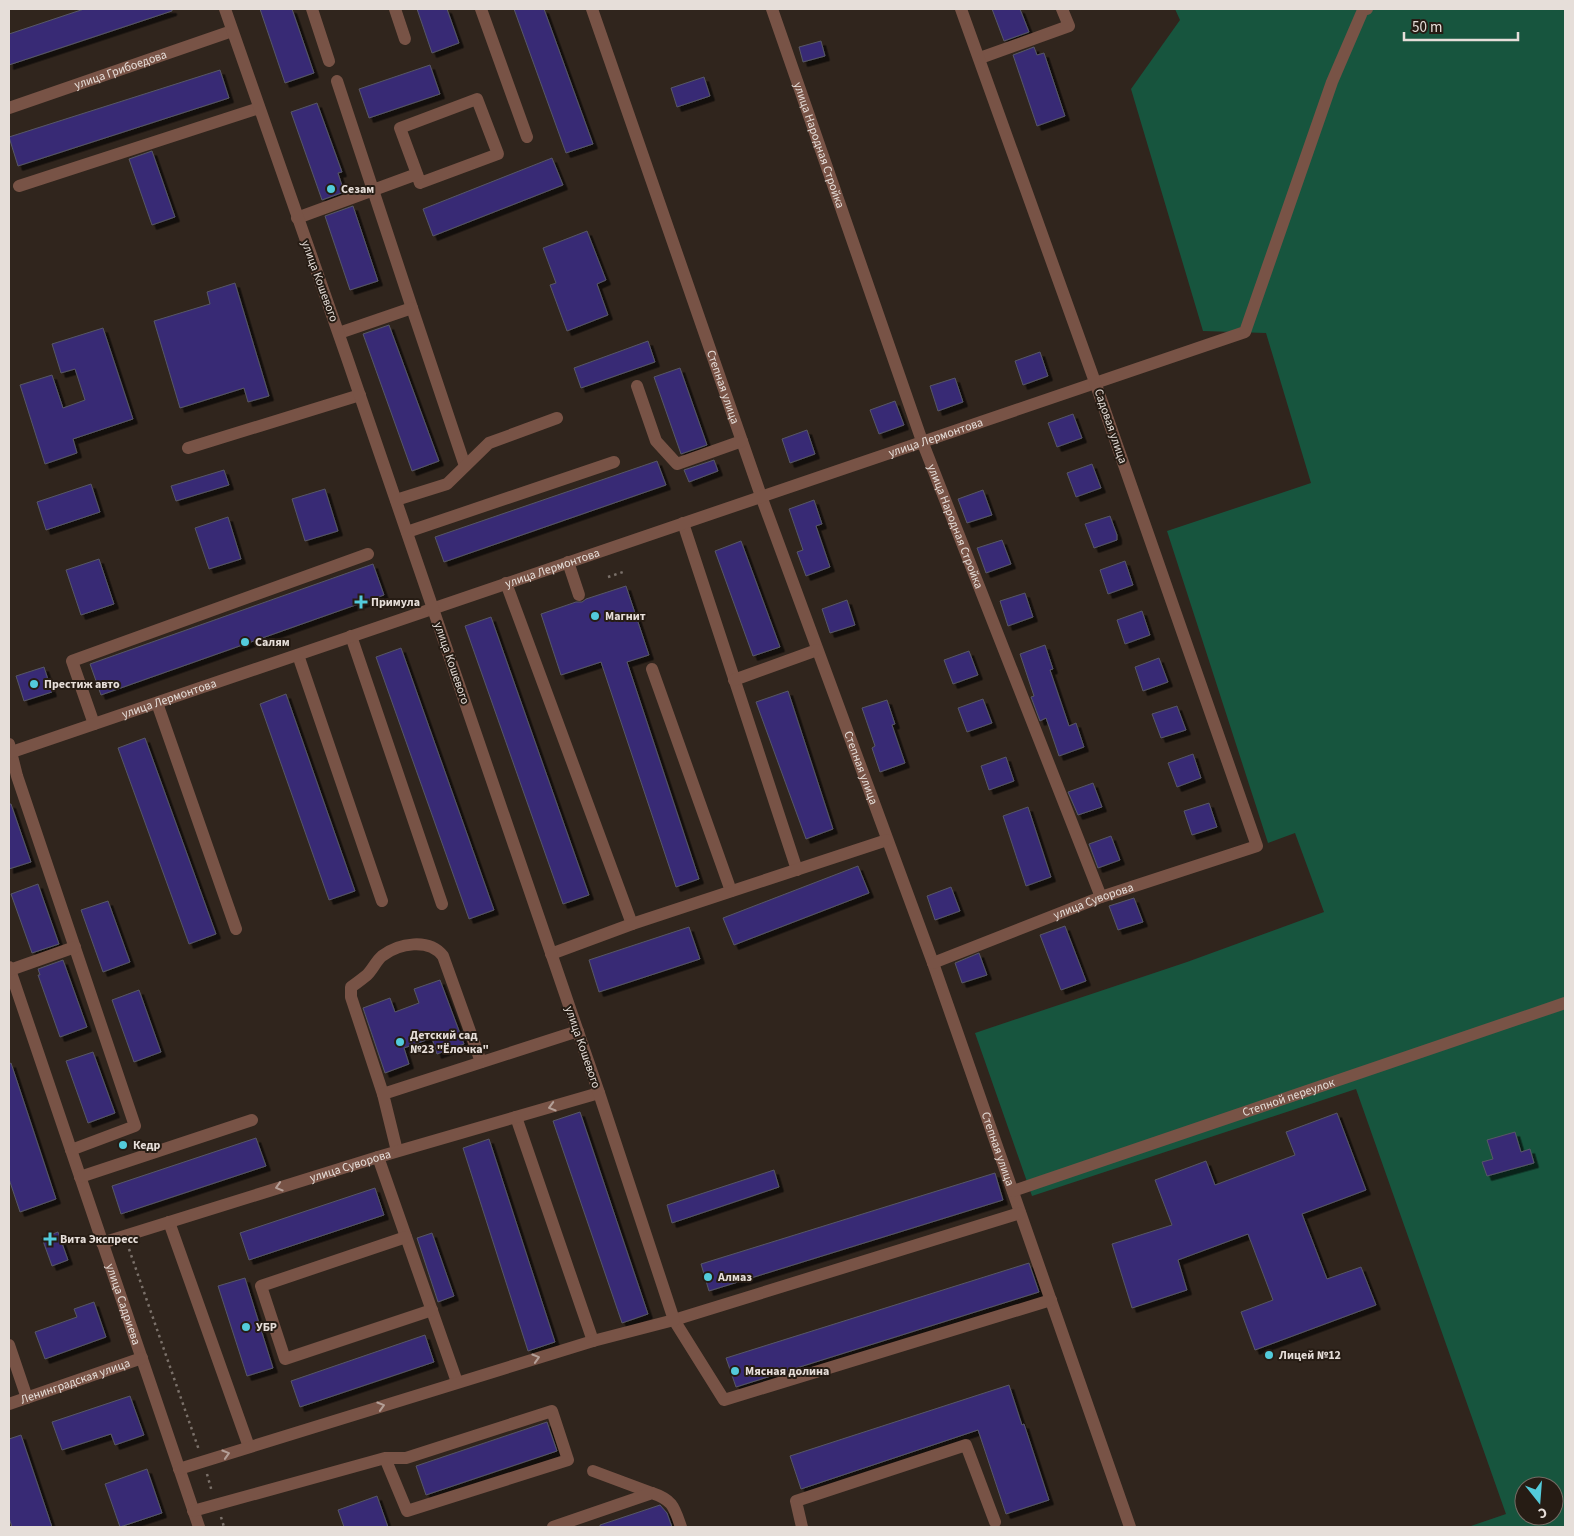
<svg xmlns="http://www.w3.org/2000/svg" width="1574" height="1536" font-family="'Source Sans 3',sans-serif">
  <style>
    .green { fill: #17553e; fill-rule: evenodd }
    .building { fill: #382c75; stroke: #575765; filter: url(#shadow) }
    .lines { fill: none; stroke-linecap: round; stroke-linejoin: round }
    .path { stroke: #7b716a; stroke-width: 2.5; stroke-dasharray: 2.5 4; stroke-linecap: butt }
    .minor { stroke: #785346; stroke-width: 12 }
    .oneway { stroke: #b49f97 }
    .poi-dot { fill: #53cbdb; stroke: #261c14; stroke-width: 2 }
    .labels { text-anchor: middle; stroke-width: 4; stroke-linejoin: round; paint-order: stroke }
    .street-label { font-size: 12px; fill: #e6ded9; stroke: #261c14 }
    .poi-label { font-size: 12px; font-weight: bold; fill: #e6ded9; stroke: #261c14; text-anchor: start }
  </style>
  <defs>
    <filter id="shadow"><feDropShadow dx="4.5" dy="4.5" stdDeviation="0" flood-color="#0009"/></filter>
  </defs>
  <rect width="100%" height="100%" fill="#30251d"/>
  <path class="green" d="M1175,9H1565V1527H1468L1506,1514L1356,1089L1032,1196L975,1033L1187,962L1324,912L1295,833L1268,843L1167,531L1311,483L1266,333L1203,331L1131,89L1180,20ZM1524,1486H1554V1516H1524Z"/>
  <g class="building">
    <path d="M84,9H172V11L9,65V34Z"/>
    <path d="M260,9H292L314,73L285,83Z"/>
    <path d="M417,9H447L459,43L432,53Z"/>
    <path d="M514,9H544L593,144L566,153Z"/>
    <path d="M992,9H1020L1029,32L1004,41Z"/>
    <path d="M821,41L825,56L803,62L799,47Z"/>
    <path d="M1034,47L1037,55L1044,53L1065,116L1037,126L1013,55Z"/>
    <path d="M430,65L440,94L369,118L359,89Z"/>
    <path d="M220,70L229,98L18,166L9,137Z"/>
    <path d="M704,77L710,96L677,107L671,88Z"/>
    <path d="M317,103L342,172L338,173L344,192L322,200L291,112Z"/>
    <path d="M152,151L175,217L152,225L129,159Z"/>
    <path d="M552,158L563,185L433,236L423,209Z"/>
    <path d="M353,206L378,281L350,290L325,216Z"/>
    <path d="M587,231L606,280L597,284L608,315L567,331L550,285L556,283L543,248Z"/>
    <path d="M235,283L269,396L248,402L244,388L180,408L154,321L210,304L207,292Z"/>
    <path d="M389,325L439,461L412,471L363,334Z"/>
    <path d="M103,328L133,419L73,439L77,453L45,464L20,385L52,375L63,408L85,400L75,369L61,373L52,344Z"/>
    <path d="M648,341L655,362L581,388L574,368Z"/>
    <path d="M1040,352L1048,376L1023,385L1015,361Z"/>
    <path d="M680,368L707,445L681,454L654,377Z"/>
    <path d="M955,378L963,402L938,411L930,386Z"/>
    <path d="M895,401L904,425L879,434L870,410Z"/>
    <path d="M1073,414L1082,438L1057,447L1048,423Z"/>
    <path d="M807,430L815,454L790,463L782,439Z"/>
    <path d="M714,460L718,471L689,482L684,470Z"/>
    <path d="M657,461L666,485L444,562L435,537Z"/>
    <path d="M1092,464L1101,488L1076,497L1067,473Z"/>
    <path d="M224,470L229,485L176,501L171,486Z"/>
    <path d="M91,484L100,512L46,530L37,502Z"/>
    <path d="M325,489L338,531L305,541L292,499Z"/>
    <path d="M983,490L992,515L967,523L958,499Z"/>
    <path d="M814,500L822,524L816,526L830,567L806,576L797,552L803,550L789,509Z"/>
    <path d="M1110,516L1117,535V540L1094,548L1085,524Z"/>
    <path d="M228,517L241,559L209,569L195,528Z"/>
    <path d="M1002,540L1011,564L986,573L977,548Z"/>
    <path d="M741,541L780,647L753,656L715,551Z"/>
    <path d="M99,559L114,604L81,615L66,570Z"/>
    <path d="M1125,561L1133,585L1108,594L1100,570Z"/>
    <path d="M373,564L384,595L101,695L90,664Z"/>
    <path d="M626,586L649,655L627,662L699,879L676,887L601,662L561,675L541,614L576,602H582L586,599Z"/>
    <path d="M1025,593L1033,617L1008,626L1000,601Z"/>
    <path d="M847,600L855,625L830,633L822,609Z"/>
    <path d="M1142,611L1150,635L1125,644L1117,620Z"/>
    <path d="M491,617L589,895L563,904L465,626Z"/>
    <path d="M1045,645L1053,669L1050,670L1069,726L1076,723L1084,747L1059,756L1046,718L1040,721L1031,697L1034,696L1020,654Z"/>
    <path d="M401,648L494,910L469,919L376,657Z"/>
    <path d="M969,651L978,675L953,684L944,660Z"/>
    <path d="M1159,658L1168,682L1143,691L1135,667Z"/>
    <path d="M44,667L52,692L24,701L16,676Z"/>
    <path d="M788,691L833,829L806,839L756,702Z"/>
    <path d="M286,694L355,891L329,900L260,704Z"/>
    <path d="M983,699L992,723L967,732L958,708Z"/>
    <path d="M887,700L895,724L892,725L905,763L880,772L872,748L875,746L862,708Z"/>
    <path d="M1177,706L1186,730L1161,738L1152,714Z"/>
    <path d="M145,738L216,934L189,944L118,748Z"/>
    <path d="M1193,754L1201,778L1177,787L1168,763Z"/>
    <path d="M1006,757L1014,781L989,790L981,766Z"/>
    <path d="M1093,783L1102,807L1078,815L1068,792Z"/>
    <path d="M1209,803L1217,827L1192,835L1184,811Z"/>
    <path d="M9,804H11L31,862L9,869Z"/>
    <path d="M1028,807L1051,877L1026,886L1003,816Z"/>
    <path d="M1111,836L1120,860L1098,868L1089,844Z"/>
    <path d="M858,866L869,893L734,945L723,918Z"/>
    <path d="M38,884L59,944L32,953L11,894Z"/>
    <path d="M951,887L960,911L935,920L927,896Z"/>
    <path d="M1134,898L1143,922L1118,930L1109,906Z"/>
    <path d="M108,901L130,962L103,972L81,910Z"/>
    <path d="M1065,926L1086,981L1061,990L1040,935Z"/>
    <path d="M689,927L700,959L599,992L589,960Z"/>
    <path d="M979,953L987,975L962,983L955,963Z"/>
    <path d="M63,960L87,1027L60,1037L38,975H40L38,969Z"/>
    <path d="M440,980L464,1044L437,1054L432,1038L404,1048L409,1064L385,1073L363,1008L390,998L395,1012L419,1003L414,989Z"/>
    <path d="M139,990L161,1052L134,1062L112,1000Z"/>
    <path d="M93,1052L115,1113L88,1123L66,1061Z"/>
    <path d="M11,1063L56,1199L20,1212L9,1179V1064Z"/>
    <path d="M580,1112L648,1314L622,1323L553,1121Z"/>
    <path d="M1337,1113L1366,1190L1302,1214L1327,1279L1361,1267L1376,1305L1255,1350L1241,1312L1273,1300L1248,1234L1178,1260L1187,1290L1132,1308L1112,1244L1172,1225L1155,1180L1206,1161L1215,1185L1295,1155L1286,1132Z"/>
    <path d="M1515,1132L1521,1152L1530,1149L1534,1163L1487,1176L1482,1162L1493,1159L1487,1140Z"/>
    <path d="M256,1138L266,1166L121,1214L112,1186Z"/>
    <path d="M489,1139L555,1342L528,1351L463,1148Z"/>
    <path d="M774,1170L779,1187L672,1223L667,1205Z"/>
    <path d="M995,1173L1003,1200L709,1291L701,1264Z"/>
    <path d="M375,1188L384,1215L249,1260L240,1233Z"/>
    <path d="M58,1232L68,1260L52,1266L42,1238Z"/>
    <path d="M432,1233L454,1296L438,1302L417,1238Z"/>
    <path d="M1029,1263L1039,1292L736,1387L726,1358Z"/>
    <path d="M245,1278L273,1368L247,1376L218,1286Z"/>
    <path d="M94,1302L106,1337L45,1359L35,1332L77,1317L74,1309Z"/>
    <path d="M425,1335L434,1362L300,1407L291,1381Z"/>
    <path d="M1009,1385L1022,1425L1024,1424L1049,1500L1006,1514L978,1430L801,1489L790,1456Z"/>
    <path d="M130,1396L144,1435L115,1445L111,1434L62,1450L52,1422Z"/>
    <path d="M547,1422L557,1451L426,1495L416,1466Z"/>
    <path d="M21,1435L52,1527H12L9,1518V1439Z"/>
    <path d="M147,1469L162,1513L120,1527L105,1484Z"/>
    <path d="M377,1496L388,1527H344L338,1510Z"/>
    <path d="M660,1505L667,1513L672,1527H600V1525Z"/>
  </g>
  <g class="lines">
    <g class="path">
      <path d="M608,577L623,572"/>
      <path d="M129,1249L199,1450"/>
      <path d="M207,1474L212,1492"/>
      <path d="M221,1517L224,1527"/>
    </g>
    <g class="minor">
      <path d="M312,9L329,61"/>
      <path d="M395,9L405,39"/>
      <path d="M481,9L527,137"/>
      <path id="s1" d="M592,9L761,496L933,963L1130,1527"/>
      <path id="s2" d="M772,9L922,441L1101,897"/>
      <path d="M980,58L1069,26L1062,9"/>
      <path d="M337,81L412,308"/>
      <path id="s3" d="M9,108L232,31"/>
      <path d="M19,186L259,108"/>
      <path d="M297,218L417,174L420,183L498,154L477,99L400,128L417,174"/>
      <path d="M339,333L412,308L465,466"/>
      <path d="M637,386L656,441L677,464L742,441"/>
      <path d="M188,448L360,395"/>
      <path d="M396,500L447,484L489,443L557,418"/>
      <path d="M683,523L797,870"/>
      <path d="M407,532L614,462"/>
      <path d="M568,562L579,595"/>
      <path d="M506,583L632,924"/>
      <path d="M351,636L442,904"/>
      <path d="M298,655L382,901"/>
      <path d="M652,669L731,891"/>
      <path d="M734,680L817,650"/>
      <path d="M157,703L236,929"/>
      <path d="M94,724L72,661L368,554"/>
      <path d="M9,744L17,776L135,1126L71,1150"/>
      <path id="s4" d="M9,753L1245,332L1332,82L1363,10L1367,9"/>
      <path d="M551,954L632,924L887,840"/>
      <path id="s5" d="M933,963L1101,897L1257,846L1095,382L961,9"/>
      <path id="s6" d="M9,967L199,1527"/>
      <path d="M10,970L75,947"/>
      <path d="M383,1094L351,997V987C357,983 362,979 367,975C373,969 376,961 382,956C399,943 429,938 443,956L481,1062"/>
      <path d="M516,1117L593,1341"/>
      <path d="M397,1151L383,1094L578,1031"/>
      <path d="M378,1157L457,1382"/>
      <path d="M80,1177L252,1120"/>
      <path id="s7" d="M1013,1191L1565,1003"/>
      <path d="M1020,1213L674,1320L724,1400L1051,1300"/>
      <path d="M169,1222L249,1447"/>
      <path d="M406,1237L261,1286L285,1359L432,1310"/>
      <path id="s8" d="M102,1243L378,1157L599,1093"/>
      <path d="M9,1345L27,1398"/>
      <path id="s9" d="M9,1404L142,1358"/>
      <path d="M179,1469L593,1341L674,1320L599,1093L346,355L225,9"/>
      <path d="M593,1471L652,1493"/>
      <path d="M193,1511L385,1458H406L552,1411L568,1460L407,1511L385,1458"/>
      <path d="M553,1527L652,1493C673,1500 674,1507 681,1527"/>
      <path d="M802,1527L796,1501L966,1445L995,1522"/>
    </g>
  </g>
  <defs><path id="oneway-chevron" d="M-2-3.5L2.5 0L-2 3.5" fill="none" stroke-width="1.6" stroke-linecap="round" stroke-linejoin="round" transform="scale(1.25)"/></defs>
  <g class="oneway">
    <use href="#oneway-chevron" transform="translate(552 1107) rotate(164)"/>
    <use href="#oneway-chevron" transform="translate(279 1187) rotate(163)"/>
    <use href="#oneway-chevron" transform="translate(536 1358) rotate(-17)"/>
    <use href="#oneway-chevron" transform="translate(381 1406) rotate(-17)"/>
    <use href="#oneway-chevron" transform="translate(226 1454) rotate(-17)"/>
  </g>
  <g class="poi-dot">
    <circle cx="331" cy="189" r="5"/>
    <path d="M358.5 594.5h5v5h5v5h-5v5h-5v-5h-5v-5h5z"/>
    <circle cx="595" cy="616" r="5"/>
    <circle cx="245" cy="642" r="5"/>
    <circle cx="34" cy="684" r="5"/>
    <circle cx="400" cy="1042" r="5"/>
    <circle cx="123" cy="1145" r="5"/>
    <path d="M47.5 1231.5h5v5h5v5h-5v5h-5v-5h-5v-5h5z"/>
    <circle cx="708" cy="1277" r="5"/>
    <circle cx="246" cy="1327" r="5"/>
    <circle cx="1269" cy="1355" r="5"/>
    <circle cx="735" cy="1371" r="5"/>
  </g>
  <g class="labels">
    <g class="street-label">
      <text dy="4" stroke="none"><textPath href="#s3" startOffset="118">улица Грибоедова</textPath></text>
      <text dy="4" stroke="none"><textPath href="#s2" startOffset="144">улица Народная Стройка</textPath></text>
      <text transform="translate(320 281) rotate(70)" y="4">улица Кошевого</text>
      <text dy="4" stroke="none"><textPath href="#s1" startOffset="400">Степная улица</textPath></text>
      <text transform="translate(1111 426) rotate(71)" y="4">Садовая улица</text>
      <text dy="4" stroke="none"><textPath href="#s4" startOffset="979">улица Лермонтова</textPath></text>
      <text dy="4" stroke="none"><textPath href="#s2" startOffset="549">улица Народная Стройка</textPath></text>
      <text dy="4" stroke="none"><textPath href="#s4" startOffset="574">улица Лермонтова</textPath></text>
      <text transform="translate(452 663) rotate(71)" y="4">улица Кошевого</text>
      <text dy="4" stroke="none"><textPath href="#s4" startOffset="169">улица Лермонтова</textPath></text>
      <text dy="4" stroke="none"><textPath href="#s1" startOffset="805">Степная улица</textPath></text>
      <text dy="4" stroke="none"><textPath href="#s5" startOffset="172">улица Суворова</textPath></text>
      <text transform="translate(583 1047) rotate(71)" y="4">улица Кошевого</text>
      <text dy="4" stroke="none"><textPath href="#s7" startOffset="291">Степной переулок</textPath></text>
      <text dy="4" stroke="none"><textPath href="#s1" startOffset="1210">Степная улица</textPath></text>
      <text dy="4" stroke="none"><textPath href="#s8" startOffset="260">улица Суворова</textPath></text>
      <text dy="4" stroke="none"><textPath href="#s6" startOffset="356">улица Садриева</textPath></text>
      <text dy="4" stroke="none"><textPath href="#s9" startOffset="70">Ленинградская улица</textPath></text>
    </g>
    <g class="poi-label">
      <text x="341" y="193">Сезам</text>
      <text x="371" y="606">Примула</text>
      <text x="605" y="620">Магнит</text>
      <text x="255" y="646">Салям</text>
      <text x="44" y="688">Престиж авто</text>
      <text x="410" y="1039">Детский сад<tspan x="410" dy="14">№23 "Ёлочка"</tspan></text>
      <text x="133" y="1149">Кедр</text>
      <text x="60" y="1243">Вита Экспресс</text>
      <text x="718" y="1281">Алмаз</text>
      <text x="256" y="1331">УБР</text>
      <text x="1279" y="1359">Лицей №12</text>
      <text x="745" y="1375">Мясная долина</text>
    </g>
  </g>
  <rect width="1574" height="1536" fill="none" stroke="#e6ded9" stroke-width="20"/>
  <g transform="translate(1539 1501) rotate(163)"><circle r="24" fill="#261c14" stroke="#736a63"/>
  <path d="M0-4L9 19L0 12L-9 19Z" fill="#53cbdb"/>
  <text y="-8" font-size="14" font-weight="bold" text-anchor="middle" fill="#e6ded9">С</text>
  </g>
  <path d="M1404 32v8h114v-8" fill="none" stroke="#e6ded9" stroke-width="2.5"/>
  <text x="1412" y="32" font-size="15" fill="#e6ded9" stroke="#261c14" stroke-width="4" paint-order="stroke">50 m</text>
</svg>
